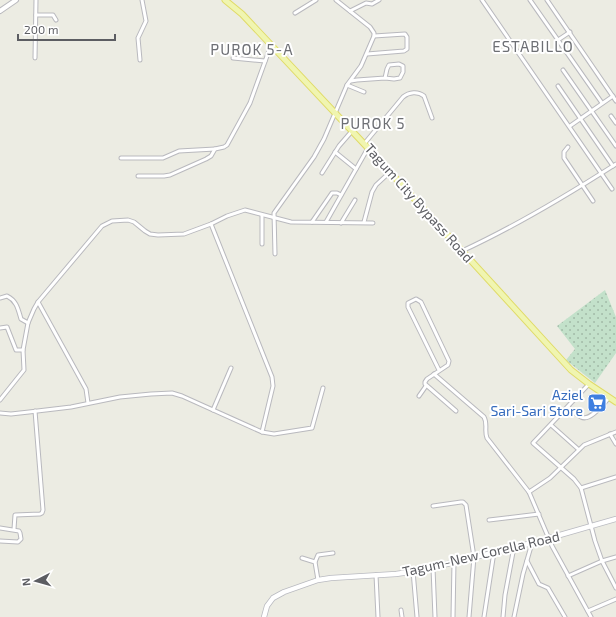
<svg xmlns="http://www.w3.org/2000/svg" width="616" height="617" font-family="'Exo 2',sans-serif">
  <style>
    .park { fill: url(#park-dots) }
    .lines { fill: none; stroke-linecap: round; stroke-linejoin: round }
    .minor-casing { stroke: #b9b9be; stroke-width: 5 }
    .tertiary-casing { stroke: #b9b9be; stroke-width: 6 }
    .secondary-casing { stroke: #b9bac0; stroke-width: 6 }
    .primary-casing { stroke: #e0db68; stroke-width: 7 }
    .minor { stroke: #fff; stroke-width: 3 }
    .tertiary { stroke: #fff; stroke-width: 4 }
    .secondary { stroke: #fff; stroke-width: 4.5 }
    .primary { stroke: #f0f5b0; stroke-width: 5 }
    .labels { text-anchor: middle; stroke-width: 4; stroke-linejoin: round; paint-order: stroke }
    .street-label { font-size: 14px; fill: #5c5d62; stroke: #fff }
    .shop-label { font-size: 14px; fill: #366cbe; stroke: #fff; text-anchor: end }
    .neighbourhood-label { font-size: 15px; letter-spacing: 1px; fill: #6d6f74; stroke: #fff }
  </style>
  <defs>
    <pattern id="park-dots" width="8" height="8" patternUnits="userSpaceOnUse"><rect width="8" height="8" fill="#c3e1ca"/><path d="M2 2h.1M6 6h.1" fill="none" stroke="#a2baa7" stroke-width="1.8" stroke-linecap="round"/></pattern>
  </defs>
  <rect width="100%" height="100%" fill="#ecece3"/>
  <path class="park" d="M605,290L616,317V353L595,383L566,360L575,349L557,326Z"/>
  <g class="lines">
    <defs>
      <g id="minor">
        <path d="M482,0L612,189"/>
        <path d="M530,0L602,103"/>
        <path d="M547,0L616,101"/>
        <path d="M350,11L366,3L372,4L379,0"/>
        <path d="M295,13L316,0"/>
        <path d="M36,15H53L56,20"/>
        <path d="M558,40L570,32"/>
        <path d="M367,54L404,51L407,49V37L405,34L374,36"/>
        <path d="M35,58L36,0"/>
        <path d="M233,58L265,61"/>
        <path d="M140,60L138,38L146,21L142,0"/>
        <path d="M563,70L616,146"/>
        <path d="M351,81L357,80L385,78L387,69L389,65L399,64L403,66V72L400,78L394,79L385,78"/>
        <path d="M347,85L364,92"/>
        <path d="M558,86L613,166"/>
        <path d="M611,116L616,123"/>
        <path d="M570,126L613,96"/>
        <path d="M364,144L403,97C409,92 418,91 424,96L432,118"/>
        <path d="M568,147L564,152V158L593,201"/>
        <path d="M335,152L356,169"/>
        <path d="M121,158H163L179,151L215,149"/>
        <path d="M322,173L339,146L352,131"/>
        <path d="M138,176H164L170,175L206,159L211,156L215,149L224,147L227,145L250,103L271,45"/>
        <path d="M312,222L332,193H337L341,195"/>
        <path d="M326,222L368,148"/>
        <path d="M364,222L372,192L376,185L390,172"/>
        <path d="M341,223L355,200"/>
        <path d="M211,224L272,377L273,386L262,432"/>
        <path d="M262,244V215"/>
        <path d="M462,251C516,226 566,196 616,164"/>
        <path d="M275,254L274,213L314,157L324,139L347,85L361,66L374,36V33L370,27L336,0"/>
        <path d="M0,298L7,296C17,301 18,309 21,319L28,323"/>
        <path d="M38,302L86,389L88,403"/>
        <path d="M0,328L7,327L16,350H23"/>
        <path d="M439,370L408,307V303L416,299L421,302L449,361L448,365L427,379L425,382V384L456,411"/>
        <path d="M434,374L484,417C488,424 484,431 487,438L529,492L552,546L591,617"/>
        <path d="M589,384L533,443L574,479L581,488L595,541L602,561L616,588"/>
        <path d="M419,396L426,386"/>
        <path d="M0,400L24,370L23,350L28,323L34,309L38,302L102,226L112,221L128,220L134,222L145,231L150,234L158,235L184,234L211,224L227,216L245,210L291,222L373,223"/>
        <path d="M568,407C572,410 576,415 581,417C590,422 603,404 609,398"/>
        <path d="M213,410L231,368"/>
        <path d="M0,413L11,414L29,412L71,407L120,397L151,394L172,393L182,396L262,432L274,434L312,428L323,388"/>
        <path d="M551,425L578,449"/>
        <path d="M610,434L616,444"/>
        <path d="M581,488L616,477"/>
        <path d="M529,492L550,478L584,445L616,432"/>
        <path d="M433,506L461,502H463L466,505L474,557L469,617"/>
        <path d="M489,520L539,514"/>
        <path d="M0,528L19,531L20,533L21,539L18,542L0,541"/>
        <path d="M14,529L15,515L40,514L42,513L43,510L35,411"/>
        <path d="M302,558L315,562L318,580"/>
        <path d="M527,561L539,584L548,588L565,617"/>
        <path d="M315,562L318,555L333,553"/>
        <path d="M433,568L435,617"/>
        <path d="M413,571L417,617"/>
        <path d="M376,575L378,617"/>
        <path d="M568,576L602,561L616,557"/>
        <path d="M401,610L402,617"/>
        <path d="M588,611L616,599"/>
        <path d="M453,617L454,562"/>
        <path d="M484,617L494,552"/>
        <path d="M503,617L505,595L514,547"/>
        <path d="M514,617L523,574L532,543"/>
      </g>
      <path id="tertiary" d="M0,11L16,0"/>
      <path id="secondary" d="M264,617L267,606L273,598L284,592L318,580L331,578L396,574L423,570L532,543L616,519"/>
      <path id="primary" d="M225,0L242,14L368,148L571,370L589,384L616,402"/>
    </defs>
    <use href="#minor" class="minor-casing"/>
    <use href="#tertiary" class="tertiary-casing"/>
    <use href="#secondary" class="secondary-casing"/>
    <use href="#primary" class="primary-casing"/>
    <use href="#minor" class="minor"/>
    <use href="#tertiary" class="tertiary"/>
    <use href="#secondary" class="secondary"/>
    <use href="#primary" class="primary"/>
  </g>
  <defs>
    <symbol id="supermarket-square" viewBox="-11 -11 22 22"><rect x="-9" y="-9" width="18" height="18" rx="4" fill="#3f7fe0" stroke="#fff"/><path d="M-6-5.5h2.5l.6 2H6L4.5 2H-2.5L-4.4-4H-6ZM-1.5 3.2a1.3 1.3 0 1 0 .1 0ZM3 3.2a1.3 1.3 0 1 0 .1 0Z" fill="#fff"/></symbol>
  </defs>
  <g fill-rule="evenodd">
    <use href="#supermarket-square" x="586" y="392" width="22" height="22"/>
  </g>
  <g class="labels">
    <g class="street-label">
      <text transform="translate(419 203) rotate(48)" y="5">Tagum City Bypass Road</text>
      <text transform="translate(481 554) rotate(-13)" y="5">Tagum-New Corella Road</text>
    </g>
    <g class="shop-label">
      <text x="583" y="400">Aziel<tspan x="583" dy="16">Sari-Sari Store</tspan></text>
    </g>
    <g class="neighbourhood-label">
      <text x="533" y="52">ESTABILLO</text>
      <text x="252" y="55">PUROK 5-A</text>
      <text x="373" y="129">PUROK 5</text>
    </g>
  </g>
  <g transform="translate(36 581) rotate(264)" stroke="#ffffff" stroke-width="3" paint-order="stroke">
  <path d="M0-3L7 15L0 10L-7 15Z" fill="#5c5d62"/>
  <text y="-6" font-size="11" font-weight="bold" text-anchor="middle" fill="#5c5d62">N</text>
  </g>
  <path d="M18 34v6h97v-6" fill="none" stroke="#5c5d62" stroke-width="2"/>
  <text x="24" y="34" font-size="12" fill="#5c5d62" stroke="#ffffff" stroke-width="3" paint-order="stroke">200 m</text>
</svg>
